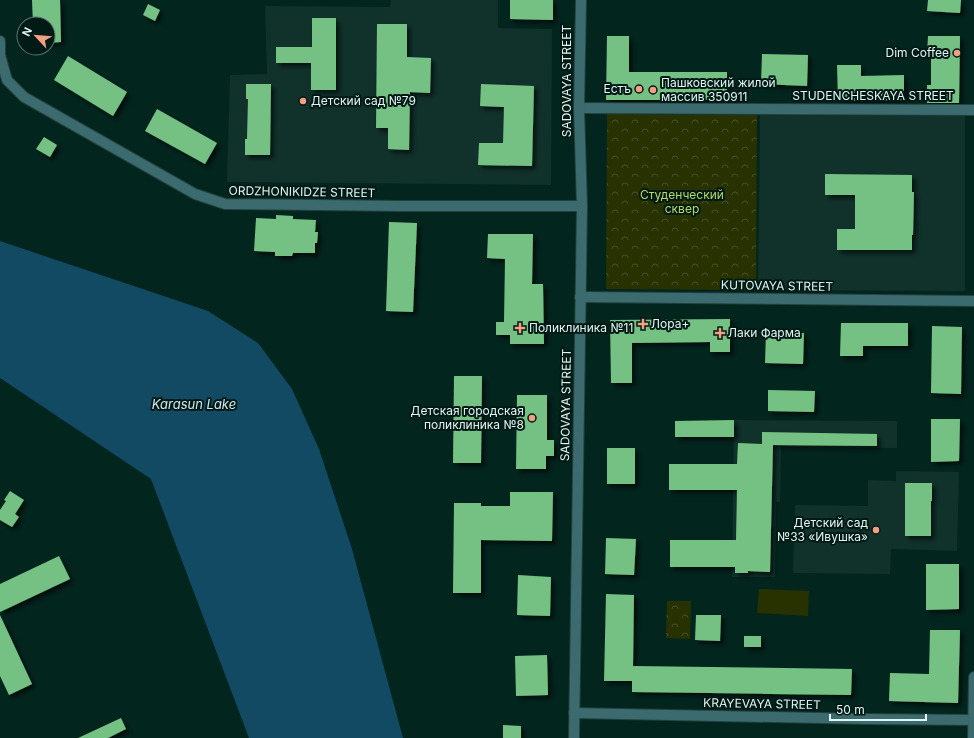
<svg xmlns="http://www.w3.org/2000/svg" width="974" height="738" font-family="Inter,sans-serif">
  <style>
    .built { fill: #10322b }
    .forest { fill: url(#forest-crowns) }
    .pitch { fill: #273200 }
    .water { fill: #124a63 }
    .building { fill: #75c184; filter: url(#shadow) }
    .lines { fill: none; stroke-linecap: round; stroke-linejoin: round }
    .minor-casing { stroke: #21423b; stroke-width: 12 }
    .minor { stroke: #3b6a6f; stroke-width: 10 }
    .poi-dot { fill: #f39f83; stroke: #021a15; stroke-width: 1.5 }
    .labels { text-anchor: middle; stroke-width: 4; stroke-linejoin: round; paint-order: stroke }
    .poi-label { font-size: 12px; fill: #e2f5f0; stroke: #021a15; text-anchor: start }
    .street-label { font-size: 12px; fill: #e2f5f0; stroke: #021a15 }
    .park-label { font-size: 12px; fill: #b9d763; stroke: #021a15 }
    .water-label { font-size: 13px; font-style: italic; fill: #d1e8f4; stroke: #021a15 }
  </style>
  <defs>
    <pattern id="forest-crowns" width="20" height="18" patternUnits="userSpaceOnUse"><rect width="20" height="18" fill="#273200"/><path d="M2 6a3 3 0 1 1 6 0M12 15a3 3 0 1 1 6 0" fill="none" stroke="#465026"/></pattern>
    <filter id="shadow"><feDropShadow dx="3.5" dy="3.5" stdDeviation="2" flood-color="#0009"/></filter>
  </defs>
  <rect width="100%" height="100%" fill="#02251e"/>
  <g class="built">
    <path d="M391,0H498V28L552,29L551,185L227,182L230,75L267,74L265,6L390,7Z"/>
    <path d="M760,115L965,116V291L758,290Z"/>
    <path d="M734,420L897,421V448L781,447L780,502H776L775,577H732Z"/>
    <path d="M896,471L959,472L957,551L891,549L890,574L793,573L795,505L868,506V480L896,481Z"/>
  </g>
  <g class="forest">
    <path d="M607,114L757,115L756,290L606,289Z"/>
    <path d="M667,601H691L690,639L666,638Z"/>
  </g>
  <path class="pitch" d="M759,589L809,591L808,616L757,613Z"/>
  <path class="water" d="M0,241L208,311L258,343L292,389L319,449L352,549L403,738H249L151,479L0,378Z"/>
  <g class="building">
    <path d="M32,0H60L61,42L48,43V24H33Z"/>
    <path d="M510,0H553V20L510,19Z"/>
    <path d="M928,0H961L960,13L927,11Z"/>
    <path d="M148,4L160,10L155,21L143,15Z"/>
    <path d="M312,18H336V90H311V63H276V47H312Z"/>
    <path d="M377,24H407V57L431,58L430,93L410,92L409,150L388,149V128H376Z"/>
    <path d="M607,36H629V72H727V100H606Z"/>
    <path d="M928,36H960L959,103H927V85H931V54H927Z"/>
    <path d="M762,54L808,55L807,86L761,84Z"/>
    <path d="M68,56L127,92L113,116L54,80Z"/>
    <path d="M837,65H861V76L904,75V100L838,101Z"/>
    <path d="M246,84H271L270,155H245V139H247L248,99H246Z"/>
    <path d="M481,84L534,86L532,166L478,165L479,143H503L504,107L480,106Z"/>
    <path d="M157,109L217,143L205,164L145,131Z"/>
    <path d="M44,137L57,145L50,157L36,149Z"/>
    <path d="M825,174L912,175V192H914L913,235H912V250H837V229H855V195H825Z"/>
    <path d="M276,215L293,216V219L316,220L315,232H318L317,243H315V253H293L292,256H275V252L254,251L256,218L276,219Z"/>
    <path d="M389,222L417,223L413,312L386,311Z"/>
    <path d="M488,234H533L532,284H543L544,344H510V335H496V322H504L505,259L487,258Z"/>
    <path d="M730,319V352H710V342L632,343V383H611L610,320Z"/>
    <path d="M841,323H908V346H863V356H840Z"/>
    <path d="M932,326L962,327L961,394L931,393Z"/>
    <path d="M766,332L804,333L803,364L765,363Z"/>
    <path d="M454,376H482L481,463H453Z"/>
    <path d="M768,390L815,391L814,412L768,411Z"/>
    <path d="M517,395H547V440H554V456H546V469H516Z"/>
    <path d="M931,419H960L959,461L931,462Z"/>
    <path d="M734,420V437H675V421Z"/>
    <path d="M762,432L877,434V446L773,445L770,572L748,571V573H735V567H670V540H736L737,490H669V464H737L738,443L762,444Z"/>
    <rect x="607" y="448" width="28" height="36"/>
    <path d="M905,483H932V501H931V536H905Z"/>
    <path d="M10,491L24,500L15,514L19,517L12,527L0,520V510L6,501L4,500Z"/>
    <path d="M510,492H553L552,541L481,540V593H453L454,503H481V506H510Z"/>
    <path d="M606,538L636,539L634,575L605,574Z"/>
    <path d="M59,556L70,579L0,612V584Z"/>
    <path d="M926,564H959V609L926,610Z"/>
    <path d="M518,575L551,577L550,616L517,615Z"/>
    <path d="M606,594L634,595L633,666L852,669L851,695L632,692V681H604Z"/>
    <path d="M0,615L32,684L9,695L0,676Z"/>
    <path d="M696,615H721L720,641L695,640Z"/>
    <path d="M930,630H960L958,703L889,701L890,673L929,674Z"/>
    <rect x="744" y="636" width="17" height="11"/>
    <path d="M547,655L548,695L516,696L515,656Z"/>
    <path d="M121,718L126,729L108,738H78Z"/>
    <path d="M503,725L521,726V738H503Z"/>
  </g>
  <g class="lines">
    <defs>
      <g id="minor">
        <path d="M0,41V55L7,80L24,97L195,194L225,204L399,206H582"/>
        <path d="M579,108L974,110"/>
        <path d="M580,297L974,301"/>
        <path d="M574,713L867,719L974,720"/>
        <path d="M574,738L582,206L579,108L581,0"/>
        <path d="M973,738L974,677"/>
      </g>
    </defs>
    <use href="#minor" class="minor-casing"/>
    <use href="#minor" class="minor"/>
  </g>
  <g class="poi-dot">
    <circle cx="957" cy="53" r="4"/>
    <circle cx="639" cy="89" r="4"/>
    <circle cx="653" cy="90" r="4"/>
    <circle cx="303" cy="101" r="4"/>
    <path d="M641 318h4v4h4v4h-4v4h-4v-4h-4v-4h4z"/>
    <path d="M518 322h4v4h4v4h-4v4h-4v-4h-4v-4h4z"/>
    <path d="M718 327h4v4h4v4h-4v4h-4v-4h-4v-4h4z"/>
    <circle cx="532" cy="418" r="4"/>
    <circle cx="876" cy="530" r="4"/>
  </g>
  <g class="labels">
    <g class="poi-label">
      <text x="949" y="57" text-anchor="end">Dim Coffee</text>
      <text x="661" y="87">Пашковский жилой<tspan x="661" dy="14">массив 350911</tspan></text>
      <text x="631" y="93" text-anchor="end">Естъ</text>
      <text x="311" y="105">Детский сад №79</text>
      <text x="651" y="328">Лора+</text>
      <text x="529" y="332">Поликлиника №11</text>
      <text x="728" y="337">Лаки Фарма</text>
      <text x="524" y="415" text-anchor="end">Детская городская<tspan x="524" dy="14">поликлиника №8</tspan></text>
      <text x="868" y="527" text-anchor="end">Детский сад<tspan x="868" dy="14">№33 «Ивушка»</tspan></text>
    </g>
    <g class="street-label">
      <text transform="translate(567 81) rotate(-90)" y="4">SADOVAYA STREET</text>
      <text x="873" y="100">STUDENCHESKAYA STREET</text>
      <text transform="translate(302 192) rotate(1)" y="4">ORDZHONIKIDZE STREET</text>
      <text transform="translate(777 286) rotate(1)" y="4">KUTOVAYA STREET</text>
      <text transform="translate(566 405) rotate(-89)" y="4">SADOVAYA STREET</text>
      <text transform="translate(762 704) rotate(1)" y="4">KRAYEVAYA STREET</text>
    </g>
    <g class="park-label">
      <text x="682" y="199">Студенческий<tspan x="682" dy="14">сквер</tspan></text>
    </g>
    <g class="water-label">
      <text x="194" y="409">Karasun Lake</text>
    </g>
  </g>
  <g transform="translate(36 36) rotate(296)"><circle r="19" fill="#021a15" stroke="#5c726d"/>
  <path d="M0-3L7 15L0 10L-7 15Z" fill="#f39f83"/>
  <text y="-6" font-size="11" font-weight="bold" text-anchor="middle" fill="#e2f5f0">N</text>
  </g>
  <path d="M830 714v6h96v-6" fill="none" stroke="#e2f5f0" stroke-width="2"/>
  <text x="836" y="714" font-size="12" fill="#e2f5f0" stroke="#021a15" stroke-width="3" paint-order="stroke">50 m</text>
</svg>
